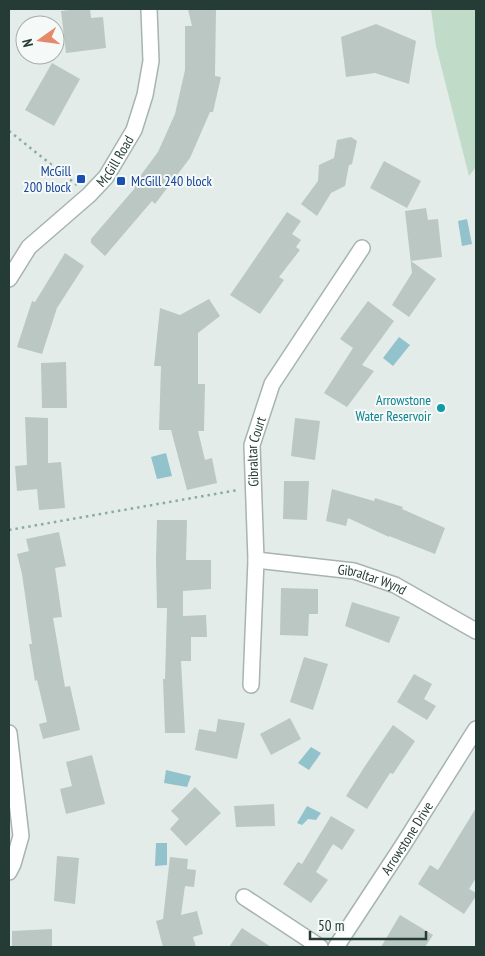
<svg xmlns="http://www.w3.org/2000/svg" width="485" height="956" font-family="'PT Sans Narrow',sans-serif">
  <style>
    .green { fill: #c0dbc7 }
    .water { fill: #92c2cb }
    .building { fill: #bac7c2 }
    .lines { fill: none; stroke-linecap: round; stroke-linejoin: round }
    .minor-casing { stroke: #a7b4b0; stroke-width: 18 }
    .path { stroke: #88aca1; stroke-width: 2.5; stroke-dasharray: 2.5 4; stroke-linecap: butt }
    .minor { stroke: #fff; stroke-width: 15 }
    .transit-dot { fill: #1a4fb4; stroke: #f5f9f7; stroke-width: 2 }
    .culture-dot { fill: #0f9aa8; stroke: #f5f9f7; stroke-width: 2 }
    .labels { text-anchor: middle; stroke-width: 4; stroke-linejoin: round; paint-order: stroke }
    .street-label { font-size: 14px; fill: #253c36; stroke: #f5f9f7 }
    .transit-label { font-size: 14px; fill: #164399; stroke: #f5f9f7; text-anchor: end }
    .culture-label { font-size: 14px; fill: #0d838f; stroke: #f5f9f7; text-anchor: end }
  </style>
  <rect width="100%" height="100%" fill="#e4ece9"/>
  <path class="green" d="M431,9H476V167L469,176L436,46Z"/>
  <g class="water">
    <path d="M467,219L472,244L462,246L458,221Z"/>
    <path d="M399,337L410,345L393,366L383,358Z"/>
    <path d="M166,453L172,476L157,479L151,457Z"/>
    <path d="M311,747L321,753L309,770L298,763Z"/>
    <path d="M166,770L191,776L187,787L164,783Z"/>
    <path d="M307,806L321,813L316,820L308,819L302,825L297,823Z"/>
    <path d="M156,843H167V865L155,866Z"/>
  </g>
  <g class="building">
    <path d="M80,9H90L91,18L103,17L106,48L66,53L61,11Z"/>
    <path d="M188,9H216L215,76L221,77L213,112H210L190,158L155,204L152,201L105,256L91,243V239L135,188L132,187L158,152L175,114L185,70V26H192Z"/>
    <path d="M376,24L416,41L409,84L375,73L346,77L341,37Z"/>
    <path d="M52,63L80,79L54,126L25,110Z"/>
    <path d="M351,137L357,141L352,164L349,165L345,186L331,193L317,216L301,204L318,181L319,165L334,158L337,140Z"/>
    <path d="M384,161L421,181L407,208L370,188Z"/>
    <path d="M426,208L428,220L438,219L442,257L411,261L436,279L409,317L392,305L412,273L405,211Z"/>
    <path d="M287,212L301,221L292,234L301,240L296,247L300,250L279,277L284,280L260,314L230,295Z"/>
    <path d="M65,253L84,266L57,308L42,354L17,347L32,301L35,302Z"/>
    <path d="M209,299L220,316L198,333V384H205L204,431H198L205,460L212,458L217,483L187,490L171,430H159L161,366H154L160,308L180,315Z"/>
    <path d="M368,301L394,321L362,365L374,371L347,407L324,393L353,348L340,339Z"/>
    <path d="M66,362L67,408H42L41,363Z"/>
    <path d="M25,417L48,418V463L61,462L65,508L39,510L37,489L17,491L15,466L27,465Z"/>
    <path d="M295,418L320,421L315,460L291,456Z"/>
    <path d="M284,481H309L307,520L283,519Z"/>
    <path d="M332,489L374,501L375,498L403,507L402,509L445,528L435,554L389,536V537L348,518L346,526L326,521Z"/>
    <path d="M157,520H187L186,560H211V589L183,591V616L206,615L207,637H191V661H181L185,733H165L163,679H165L167,608H157L156,560Z"/>
    <path d="M59,532L66,566L55,568L62,617L53,618L65,687L70,686L80,730L43,739L39,724L47,722L37,680L35,681L29,644H32L22,574L17,554L29,551L26,539Z"/>
    <path d="M281,588L318,589V614H309L308,636L280,635Z"/>
    <path d="M352,602L400,617L389,643L345,626Z"/>
    <path d="M304,657L328,664L313,710L290,702Z"/>
    <path d="M414,674L432,684L424,699L436,706L427,720L397,702Z"/>
    <path d="M290,718L301,739L271,755L260,734Z"/>
    <path d="M218,719L245,723L237,759L195,750L199,729L216,732Z"/>
    <path d="M393,725L415,741L393,774L390,773L367,809L346,796L365,766Z"/>
    <path d="M92,755L105,804L66,814L60,789L72,786L66,762Z"/>
    <path d="M195,787L221,813L186,846L170,829L179,819L171,811Z"/>
    <path d="M274,804L275,826L236,827L234,806Z"/>
    <path d="M476,808V878L469,889L476,893V896L464,914L418,884L430,865L438,870Z"/>
    <path d="M331,816L355,830L342,850L333,844L316,872L328,880L311,903L283,884L298,862L302,864Z"/>
    <path d="M57,856L79,858L75,904L54,901Z"/>
    <path d="M170,857L188,859L187,869L196,870L194,887L185,886L181,915L197,911L203,934L193,937L196,947H163L156,921L163,919Z"/>
    <path d="M400,915L433,935L425,947H381Z"/>
    <path d="M242,928L271,947H229Z"/>
    <path d="M52,929V947H12V931Z"/>
  </g>
  <g class="lines">
    <defs>
      <g id="minor">
        <path id="s1" d="M9,279L29,247L89,195L106,177L134,130L145,95L151,61L149,9"/>
        <path id="s2" d="M256,560L354,571L395,585L476,631"/>
        <path id="s3" d="M251,685L256,560L252,445L272,384L362,248"/>
        <path d="M9,733L21,836L13,864L9,872"/>
        <path d="M244,897L320,947"/>
        <path id="s4" d="M336,947L403,845L476,729"/>
      </g>
    </defs>
    <use href="#minor" class="minor-casing"/>
    <g class="path">
      <path d="M9,131L77,185"/>
      <path d="M9,530L238,490"/>
    </g>
    <use href="#minor" class="minor"/>
  </g>
  <g class="transit-dot">
    <rect x="76" y="174" width="10" height="10" rx="2.5"/>
    <rect x="116" y="176" width="10" height="10" rx="2.5"/>
  </g>
  <circle class="culture-dot" cx="441" cy="408" r="5"/>
  <g class="labels">
    <g class="street-label">
      <text dy="5" stroke="none"><textPath href="#s1" startOffset="160">McGill Road</textPath></text>
      <text dy="5" stroke="none"><textPath href="#s3" startOffset="234">Gibraltar Court</textPath></text>
      <text dy="5" stroke="none"><textPath href="#s2" startOffset="118">Gibraltar Wynd</textPath></text>
      <text dy="5" stroke="none"><textPath href="#s4" startOffset="130">Arrowstone Drive</textPath></text>
    </g>
    <g class="transit-label">
      <text x="71" y="176">McGill<tspan x="71" dy="16">200 block</tspan></text>
      <text x="131" y="186" text-anchor="start">McGill 240 block</text>
    </g>
    <g class="culture-label">
      <text x="431" y="405">Arrowstone<tspan x="431" dy="16">Water Reservoir</tspan></text>
    </g>
  </g>
  <rect width="485" height="956" fill="none" stroke="#253c36" stroke-width="20"/>
  <g transform="translate(40 40) rotate(256)"><circle r="24" fill="#f5f9f7" stroke="#a2adaa"/>
  <path d="M0-4L9 19L0 12L-9 19Z" fill="#e48a6b"/>
  <text y="-8" font-size="14" font-weight="bold" text-anchor="middle" fill="#253c36">N</text>
  </g>
  <path d="M310 931v8h116v-8" fill="none" stroke="#253c36" stroke-width="2.5"/>
  <text x="318" y="931" font-size="15" fill="#253c36" stroke="#f5f9f7" stroke-width="4" paint-order="stroke">50 m</text>
</svg>
